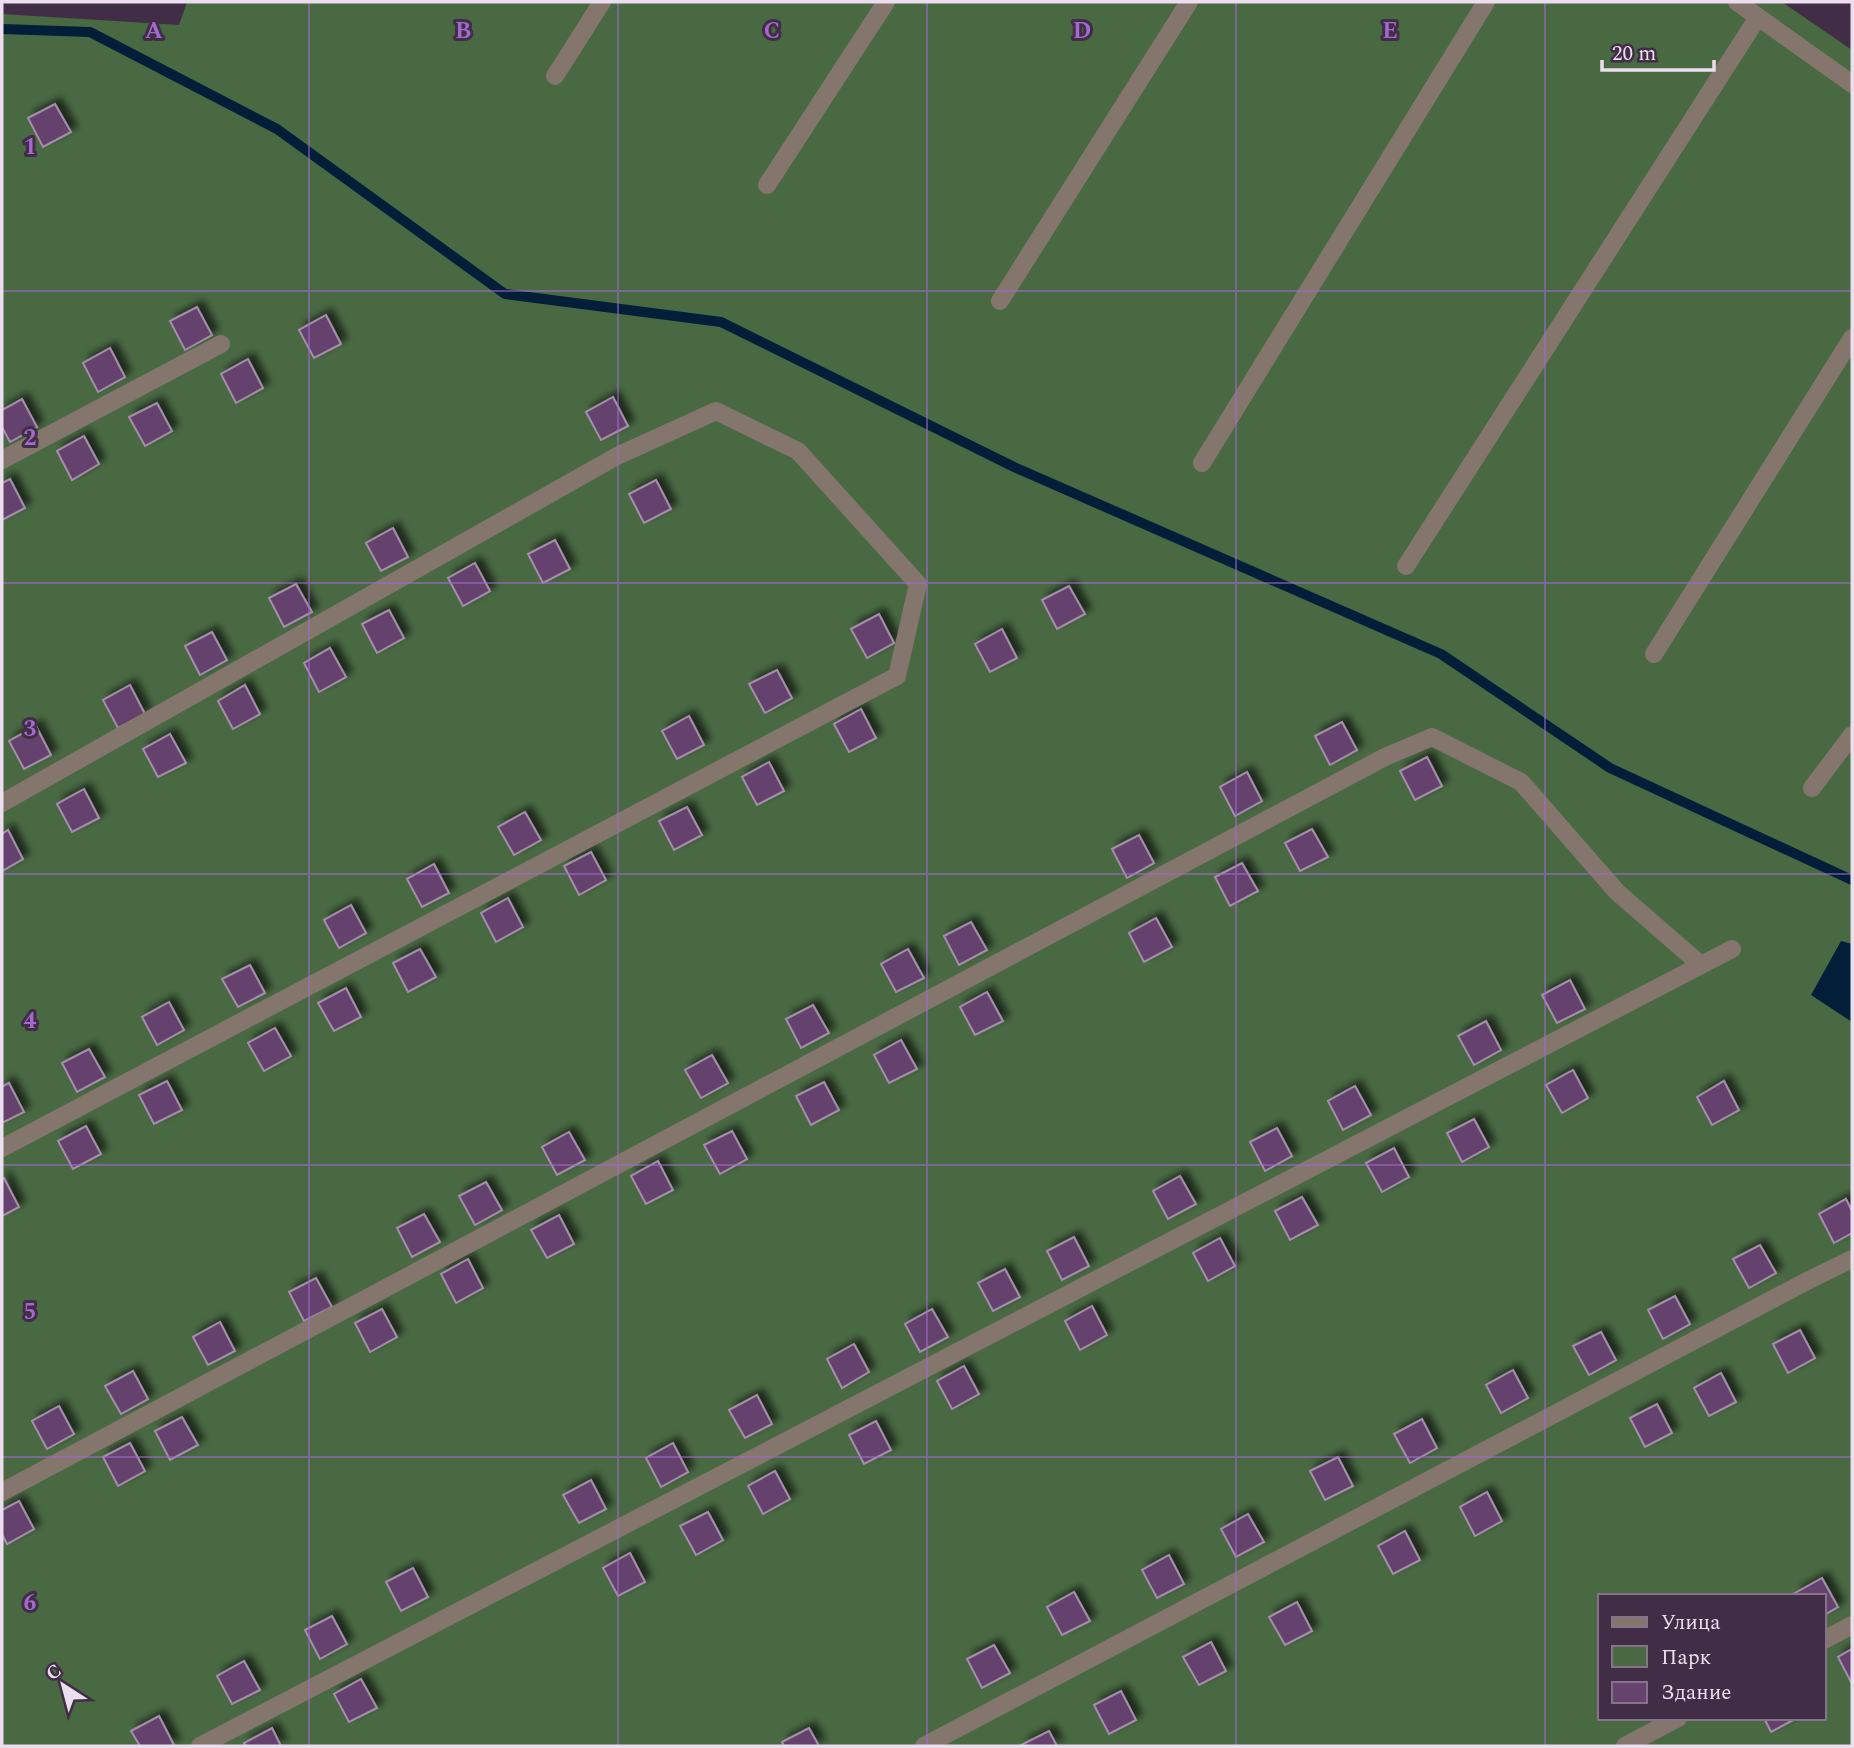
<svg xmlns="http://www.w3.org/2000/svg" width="1854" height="1748" font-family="Spectral,serif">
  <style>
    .green { fill: #496943; fill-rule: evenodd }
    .water { fill: #021e39 }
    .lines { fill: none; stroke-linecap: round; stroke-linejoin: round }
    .stream { stroke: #021e39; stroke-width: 10 }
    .building { fill: #65436d; stroke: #a58eab; stroke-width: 2; filter: url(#shadow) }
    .minor { stroke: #84766d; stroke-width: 18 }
    .grid { fill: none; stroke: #a26acf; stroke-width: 2; stroke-opacity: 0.55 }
    .grid-label { font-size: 23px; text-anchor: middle; font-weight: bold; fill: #a26acf; stroke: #412d45; stroke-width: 6; stroke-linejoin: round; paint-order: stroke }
  </style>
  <defs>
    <filter id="shadow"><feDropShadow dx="6" dy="-6" stdDeviation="3.5" flood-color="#0009"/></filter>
  </defs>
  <rect width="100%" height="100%" fill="#412d45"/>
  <path class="green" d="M187,2H1782L1852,50V1746H2V14L179,25ZM1600,1596H1824V1718H1600Z"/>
  <path class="water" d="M1841,941L1852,944V1022L1811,995Z"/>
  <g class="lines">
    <path class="stream" d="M2,29L90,32L277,129L505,294L721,322L1014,467L1441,654L1610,768L1852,880"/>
  </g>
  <g class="building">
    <path d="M55,104L71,132L43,147L28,118Z"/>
    <path d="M197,307L212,335L185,350L170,321Z"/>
    <path d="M326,315L341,344L314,358L299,330Z"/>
    <path d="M110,348L125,377L98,392L83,363Z"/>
    <path d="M248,359L263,388L236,403L221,374Z"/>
    <path d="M613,397L628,426L601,440L586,412Z"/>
    <path d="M22,399L37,427L10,442L2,427V410Z"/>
    <path d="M157,403L172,431L145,446L129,417Z"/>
    <path d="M84,436L99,464L72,480L57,451Z"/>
    <path d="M10,479L25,508L2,520V483Z"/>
    <path d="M656,480L671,509L644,523L629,494Z"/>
    <path d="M393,528L408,557L381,571L366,543Z"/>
    <path d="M555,540L570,569L543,583L528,554Z"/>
    <path d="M475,563L490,591L463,606L448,578Z"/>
    <path d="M296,584L312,612L284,627L269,598Z"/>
    <path d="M1069,586L1085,614L1057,629L1042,600Z"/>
    <path d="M389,610L404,638L377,653L362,624Z"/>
    <path d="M879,614L894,643L867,658L851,629Z"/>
    <path d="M1002,629L1017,658L990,672L975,644Z"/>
    <path d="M212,632L227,660L200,675L185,646Z"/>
    <path d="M330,648L346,677L319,692L304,663Z"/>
    <path d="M777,670L792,698L765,713L749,684Z"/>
    <path d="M130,685L145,714L118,728L103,700Z"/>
    <path d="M245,685L260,714L233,729L218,701Z"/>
    <path d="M861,709L876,738L849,752L834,724Z"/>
    <path d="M689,716L704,745L677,759L662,731Z"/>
    <path d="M1342,722L1357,750L1330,765L1315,736Z"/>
    <path d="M36,726L51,755L24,769L9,741Z"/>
    <path d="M170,734L186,763L158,777L143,749Z"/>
    <path d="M1427,757L1442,786L1415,800L1400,771Z"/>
    <path d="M769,762L784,791L757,805L742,777Z"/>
    <path d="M1247,772L1262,801L1235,816L1220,787Z"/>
    <path d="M84,789L99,818L72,832L57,804Z"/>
    <path d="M687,807L702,835L674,850L659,821Z"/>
    <path d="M525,812L541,840L514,855L498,827Z"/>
    <path d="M1312,829L1328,857L1300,871L1285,843Z"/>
    <path d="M8,830L23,859L2,871V834Z"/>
    <path d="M1139,835L1154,863L1127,878L1112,849Z"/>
    <path d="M591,852L606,880L579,895L564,866Z"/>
    <path d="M1242,863L1258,891L1230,906L1215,877Z"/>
    <path d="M434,864L449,893L422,907L407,879Z"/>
    <path d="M508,898L523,927L496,942L481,913Z"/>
    <path d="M351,905L366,933L339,948L324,920Z"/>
    <path d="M1156,918L1172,947L1144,962L1129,933Z"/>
    <path d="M971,922L987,950L959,965L944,936Z"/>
    <path d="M420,949L436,977L408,992L393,963Z"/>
    <path d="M908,949L924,978L896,992L881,964Z"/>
    <path d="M250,965L265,993L238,1007L222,979Z"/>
    <path d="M1570,980L1585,1009L1557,1023L1542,995Z"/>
    <path d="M346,988L361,1017L334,1031L318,1003Z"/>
    <path d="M987,992L1003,1021L975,1035L960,1007Z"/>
    <path d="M169,1002L184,1030L157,1045L142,1017Z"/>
    <path d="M813,1005L829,1033L801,1048L786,1019Z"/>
    <path d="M1486,1021L1501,1050L1474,1065L1458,1036Z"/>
    <path d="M275,1028L291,1056L264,1071L248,1043Z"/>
    <path d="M901,1040L917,1069L889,1083L874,1055Z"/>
    <path d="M89,1049L105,1077L77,1092L62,1063Z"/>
    <path d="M712,1055L728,1083L701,1098L685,1070Z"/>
    <path d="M1573,1070L1588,1098L1562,1113L1546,1085Z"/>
    <path d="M167,1081L182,1110L154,1124L139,1095Z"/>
    <path d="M1724,1081L1739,1110L1712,1125L1697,1097Z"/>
    <path d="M824,1082L839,1110L811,1125L796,1096Z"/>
    <path d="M9,1083L24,1112L2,1123V1087Z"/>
    <path d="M1355,1086L1371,1115L1343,1130L1328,1101Z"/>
    <path d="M1474,1119L1489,1147L1462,1162L1447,1133Z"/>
    <path d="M86,1126L101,1154L73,1169L58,1141Z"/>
    <path d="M1277,1128L1292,1156L1265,1171L1250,1142Z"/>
    <path d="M732,1131L747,1159L720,1174L704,1145Z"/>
    <path d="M569,1132L585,1160L557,1175L542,1147Z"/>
    <path d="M1394,1148L1409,1177L1382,1192L1366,1163Z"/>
    <path d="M658,1161L673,1190L646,1204L631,1176Z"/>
    <path d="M1180,1176L1196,1204L1168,1219L1153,1191Z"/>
    <path d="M4,1178L19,1207L2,1216V1179Z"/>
    <path d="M486,1182L502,1210L475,1225L459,1196Z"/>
    <path d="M1302,1197L1318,1225L1290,1240L1275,1211Z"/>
    <path d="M1846,1199L1852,1211V1233L1834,1243L1819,1214Z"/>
    <path d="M424,1214L440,1242L412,1257L397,1228Z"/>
    <path d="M559,1215L574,1244L547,1258L531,1230Z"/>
    <path d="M1074,1237L1089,1266L1062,1280L1047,1251Z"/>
    <path d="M1220,1238L1235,1266L1208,1281L1193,1253Z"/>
    <path d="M1760,1245L1776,1273L1749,1288L1733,1259Z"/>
    <path d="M468,1259L483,1288L456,1303L441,1274Z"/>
    <path d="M1005,1269L1020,1297L993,1311L978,1283Z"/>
    <path d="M316,1278L332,1307L304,1321L289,1292Z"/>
    <path d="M1675,1296L1690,1324L1663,1339L1648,1310Z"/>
    <path d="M1092,1306L1107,1335L1080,1350L1065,1321Z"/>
    <path d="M382,1309L397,1337L370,1352L355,1323Z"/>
    <path d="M932,1309L948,1337L920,1352L905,1324Z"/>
    <path d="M220,1322L235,1351L208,1365L193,1337Z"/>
    <path d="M1800,1330L1815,1358L1788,1373L1773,1344Z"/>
    <path d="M1601,1332L1616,1360L1589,1375L1573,1346Z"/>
    <path d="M854,1344L869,1372L842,1388L827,1359Z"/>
    <path d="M964,1366L979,1394L952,1409L937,1381Z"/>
    <path d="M1513,1370L1528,1398L1501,1413L1486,1385Z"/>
    <path d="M133,1371L148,1399L121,1414L105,1386Z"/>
    <path d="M1721,1373L1736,1402L1709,1416L1694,1388Z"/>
    <path d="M757,1395L772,1424L745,1438L729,1410Z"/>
    <path d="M1657,1404L1672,1433L1645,1447L1630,1418Z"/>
    <path d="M59,1406L74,1434L47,1449L32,1421Z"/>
    <path d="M182,1417L198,1445L170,1460L155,1431Z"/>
    <path d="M1422,1419L1437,1448L1410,1463L1394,1434Z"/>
    <path d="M876,1421L891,1450L864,1464L849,1435Z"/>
    <path d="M130,1443L145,1471L118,1486L103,1457Z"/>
    <path d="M673,1443L688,1472L661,1487L646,1458Z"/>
    <path d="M1338,1457L1353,1486L1325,1500L1310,1471Z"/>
    <path d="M775,1471L790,1499L763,1514L748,1486Z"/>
    <path d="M591,1480L606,1509L579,1523L563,1495Z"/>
    <path d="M1487,1492L1502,1521L1475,1536L1460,1507Z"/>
    <path d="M19,1501L34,1529L7,1544L2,1534V1510Z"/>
    <path d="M708,1512L723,1540L696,1555L680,1526Z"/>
    <path d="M1248,1514L1264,1542L1236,1557L1221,1529Z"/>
    <path d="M1405,1531L1420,1560L1393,1574L1378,1546Z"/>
    <path d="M630,1553L645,1582L618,1596L603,1568Z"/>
    <path d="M1169,1555L1184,1584L1157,1598L1142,1570Z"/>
    <path d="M413,1568L428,1597L401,1611L386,1582Z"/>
    <path d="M1822,1578L1838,1607L1824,1615V1596H1797L1795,1593Z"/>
    <path d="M1074,1592L1090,1621L1062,1635L1047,1607Z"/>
    <path d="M1297,1602L1312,1631L1285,1645L1269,1617Z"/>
    <path d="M332,1616L347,1644L320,1659L305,1630Z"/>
    <path d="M1211,1642L1226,1671L1199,1685L1183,1657Z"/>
    <path d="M994,1645L1010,1673L982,1688L967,1659Z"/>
    <path d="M1852,1649V1684L1838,1657Z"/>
    <path d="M244,1661L260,1690L232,1704L217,1676Z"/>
    <path d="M361,1679L377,1708L349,1722L334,1694Z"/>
    <path d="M1121,1691L1136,1720L1109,1734L1094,1705Z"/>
    <path d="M159,1716L174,1745L171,1746H140L131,1731Z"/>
    <path d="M1764,1718H1797L1771,1732Z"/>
    <path d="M272,1728L281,1746H246L244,1743Z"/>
    <path d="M809,1728L819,1746H784L782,1742Z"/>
    <path d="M1049,1731L1057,1746H1022L1021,1745Z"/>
  </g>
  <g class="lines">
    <g class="minor">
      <path d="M1737,2L1852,84"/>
      <path d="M555,76L602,2"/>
      <path d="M767,185L886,2"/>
      <path d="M1000,301L1189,2"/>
      <path d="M2,460L221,344"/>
      <path d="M1202,463L1486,2"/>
      <path d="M1406,566L1758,17"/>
      <path d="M1654,654L1852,338"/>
      <path d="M1812,788L1852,735"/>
      <path d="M2,803L617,456L716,411L798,451L918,584L897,676L2,1148"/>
      <path d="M2,1492L1385,757L1432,737L1521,782L1617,892L1701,965"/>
      <path d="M1824,1640L1852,1625"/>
      <path d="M200,1746L1732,949"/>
      <path d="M924,1746L1809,1280L1852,1259"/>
      <path d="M1625,1746L1678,1718"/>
    </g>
  </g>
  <path class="grid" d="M309,2V1746M618,2V1746M927,2V1746M1236,2V1746M1545,2V1746M2,291H1852M2,583H1852M2,874H1852M2,1165H1852M2,1457H1852"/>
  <g class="grid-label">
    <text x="154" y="38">A</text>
    <text x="463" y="38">B</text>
    <text x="772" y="38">C</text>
    <text x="1082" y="38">D</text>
    <text x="1390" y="38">E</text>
    <text x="30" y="154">1</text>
    <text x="30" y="445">2</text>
    <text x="30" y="736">3</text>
    <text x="30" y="1028">4</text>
    <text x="30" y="1319">5</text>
    <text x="30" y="1610">6</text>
  </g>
  <rect width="1854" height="1748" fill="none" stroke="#ebdeee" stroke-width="7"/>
  <rect x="1598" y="1594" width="228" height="126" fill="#412d45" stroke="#857489" stroke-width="2"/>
  <rect x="1612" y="1617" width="35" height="10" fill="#84766d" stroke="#857489" stroke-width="2"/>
  <text x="1661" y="1629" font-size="21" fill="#ebdeee">Улица</text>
  <rect x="1612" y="1646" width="35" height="21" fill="#496943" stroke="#857489" stroke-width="2"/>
  <text x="1661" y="1664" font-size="21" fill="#ebdeee">Парк</text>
  <rect x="1612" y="1682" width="35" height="21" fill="#65436d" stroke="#857489" stroke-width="2"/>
  <text x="1661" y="1699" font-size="21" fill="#ebdeee">Здание</text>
  <g transform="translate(63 1685) rotate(324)" stroke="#412d45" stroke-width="5" paint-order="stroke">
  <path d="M0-5L12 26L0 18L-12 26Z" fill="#ebdeee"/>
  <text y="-10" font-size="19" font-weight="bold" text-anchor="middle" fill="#ebdeee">С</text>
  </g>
  <path d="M1602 60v10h112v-10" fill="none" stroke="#ebdeee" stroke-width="3.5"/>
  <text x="1612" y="60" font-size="21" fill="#ebdeee" stroke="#412d45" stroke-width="5" paint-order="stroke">20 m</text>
</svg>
